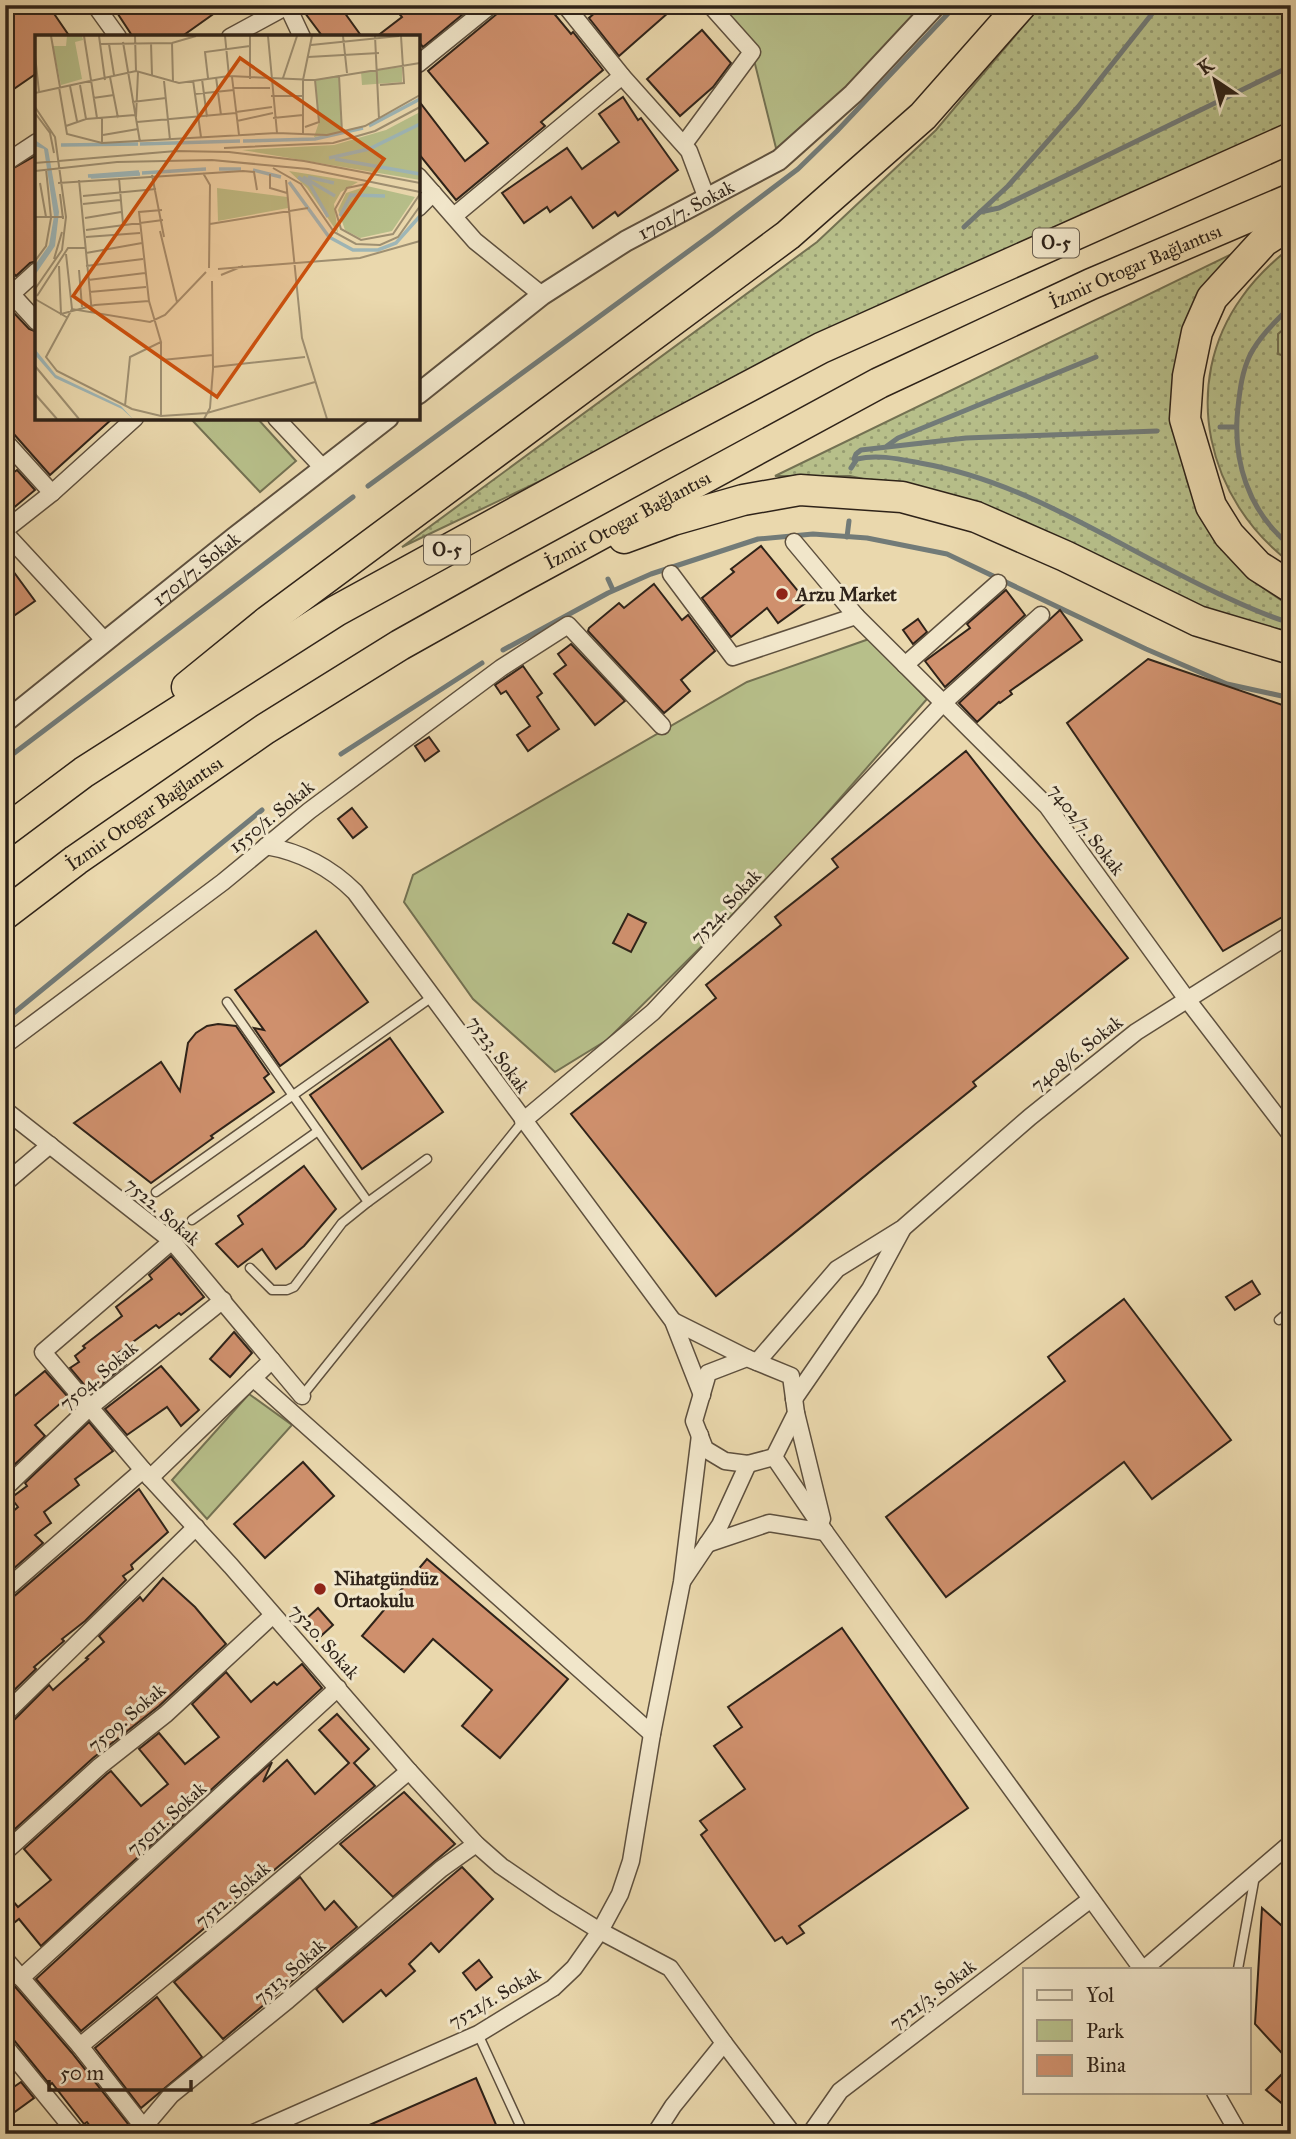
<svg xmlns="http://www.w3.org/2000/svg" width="1296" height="2139" font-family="'IM FELL Great Primer',serif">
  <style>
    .grass { fill: url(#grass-dots); stroke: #737152; stroke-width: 2 }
    .forest { fill: url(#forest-firs); stroke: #737152; stroke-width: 2 }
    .park { fill: #b7bf8a; stroke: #737152; stroke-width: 2 }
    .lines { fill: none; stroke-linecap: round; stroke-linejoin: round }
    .stream { stroke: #727b78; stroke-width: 5 }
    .building { fill: #cf906d; stroke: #2f2319; stroke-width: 2 }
    .service-casing { stroke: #5e503e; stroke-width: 11 }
    .minor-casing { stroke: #5e503e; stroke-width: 19 }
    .tertiary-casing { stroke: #5e503e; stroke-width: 23 }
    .motorway-casing { stroke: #2f2319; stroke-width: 33 }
    .service { stroke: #f1e6ca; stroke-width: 8 }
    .minor { stroke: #f1e6ca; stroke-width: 16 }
    .tertiary { stroke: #f1e6ca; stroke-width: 19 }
    .motorway { stroke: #ead8ad; stroke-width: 30 }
    .poi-dot { fill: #8f2418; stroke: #f1e6ca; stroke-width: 2.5 }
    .labels { text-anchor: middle; stroke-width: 6; stroke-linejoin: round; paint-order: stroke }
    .shield { fill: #f1e6ca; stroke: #695e4e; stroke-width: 2 }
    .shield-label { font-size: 18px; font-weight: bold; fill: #2f2319 }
    .street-label { font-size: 19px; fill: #2f2319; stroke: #f1e6ca }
    .poi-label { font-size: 19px; font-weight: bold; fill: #2f2319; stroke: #f1e6ca; text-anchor: start }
    .inset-river { fill: none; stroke: #9eb6b7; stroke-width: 3.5 }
    .inset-road { fill: none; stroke: #9f9072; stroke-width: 2 }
    .view { fill: #cc510e; fill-opacity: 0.15; stroke: #cc510e; stroke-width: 3.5 }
    .inset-edge { fill: none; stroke: #2f2319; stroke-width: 3.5 }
  </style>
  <defs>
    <pattern id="grass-dots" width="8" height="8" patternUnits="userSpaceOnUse" patternTransform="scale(1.75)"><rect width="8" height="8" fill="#b7bf8a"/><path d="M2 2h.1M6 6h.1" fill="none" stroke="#959b70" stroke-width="1.8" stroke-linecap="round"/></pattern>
    <pattern id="forest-firs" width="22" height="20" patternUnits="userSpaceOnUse" patternTransform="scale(1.75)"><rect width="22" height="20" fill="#b7bf8a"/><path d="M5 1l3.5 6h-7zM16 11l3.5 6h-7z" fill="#959b70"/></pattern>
  </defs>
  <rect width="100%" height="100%" fill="#ead8ad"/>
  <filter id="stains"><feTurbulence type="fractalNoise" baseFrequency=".00286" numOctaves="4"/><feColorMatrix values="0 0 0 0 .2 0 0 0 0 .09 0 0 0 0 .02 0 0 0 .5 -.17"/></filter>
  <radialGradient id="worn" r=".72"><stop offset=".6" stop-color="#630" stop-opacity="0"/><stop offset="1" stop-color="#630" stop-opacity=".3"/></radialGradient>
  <g class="grass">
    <path d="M1041,5H1291V123L402,547L817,242L936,130Z"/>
    <path d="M1291,247V563C1207,501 1179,384 1242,297C1256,277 1272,262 1291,247Z"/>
    <path d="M1240,250L1177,433L1187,481L1196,503L1236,564L1253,581L1291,607V632L1204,611L954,499L850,476H775Z"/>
  </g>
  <path class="forest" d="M1291,323V358L1278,354V334Z"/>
  <g class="park">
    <path d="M710,5H919L927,15L779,160L752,52Z"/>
    <path d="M190,418H257L296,461L260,492Z"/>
    <path d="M869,639L927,699L787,859L704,944L607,1040L555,1072L473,999L404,902L413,875L747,682Z"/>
    <path d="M249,1394L292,1425L207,1519L172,1480Z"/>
  </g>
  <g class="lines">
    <g class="stream">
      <path d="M980,212L999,208L1291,66"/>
      <path d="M964,227L1008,186L1078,107L1159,5"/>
      <path d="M1291,306C1276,321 1260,336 1250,355C1242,372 1240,389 1238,407C1232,460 1248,512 1291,546"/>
      <path d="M1220,427H1236"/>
      <path d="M887,446L898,438L1096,357"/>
      <path d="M854,459L856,454L861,450L966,438L1157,431"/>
      <path d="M851,468L857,459C877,454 899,459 920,463C1029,482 1118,547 1217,593C1241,604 1265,616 1291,623"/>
      <path d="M368,486L712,234L798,169L837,131L956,5"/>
      <path d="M847,537L849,521"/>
      <path d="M608,579L613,590"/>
      <path d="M503,650L608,593L651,574L758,539L813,534L867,538L947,554L1146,649L1227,684L1291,698"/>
      <path d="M341,754L482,663"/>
      <path d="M5,760L353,497"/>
      <path d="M5,1020L262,810"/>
    </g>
  </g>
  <g class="building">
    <path d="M5,5H48L70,37H37V73L5,95Z"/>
    <path d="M112,5H226L181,37H133Z"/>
    <path d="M299,5H339L362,37H323Z"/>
    <path d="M392,5H474L423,47L418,41V37H376L402,17Z"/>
    <path d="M501,5H547L571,34L573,32L603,70L541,122L545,126L456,200L418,153V100L465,161L488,143L428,71L498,13Z"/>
    <path d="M604,5H677L619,56L589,18Z"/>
    <path d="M702,30L731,63L713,87L680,116L647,79Z"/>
    <path d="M623,97L638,120L641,118L678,170L618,216L615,212L593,228L571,197L550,212L547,207L524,223L502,193L567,148L582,169L619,142L599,114Z"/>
    <path d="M35,156L37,261L30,263L16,276L5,264V173Z"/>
    <path d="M14,313L29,329L37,332V418H113L50,475L5,424V321Z"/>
    <path d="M17,470L35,490L5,515V479Z"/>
    <path d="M761,546L807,602L778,623L767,608L731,637L702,598L734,572L731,569Z"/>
    <path d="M5,560L35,601L5,622Z"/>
    <path d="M654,584L682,620L688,615L715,651L681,680L690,691L664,713L588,631L589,628L619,603L624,608Z"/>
    <path d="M1006,590L1025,615L945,687L925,661L970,628L967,624Z"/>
    <path d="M1060,610L1082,640L1010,691L1012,694L1000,703L999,702L977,722L959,703Z"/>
    <path d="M918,619L927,632L913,644L903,630Z"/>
    <path d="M571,644L625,701L595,725L554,674L566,665L558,654Z"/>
    <path d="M1148,659L1291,708V912L1223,951L1067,723Z"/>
    <path d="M523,666L542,693L537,697L559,729L528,751L517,735L530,726L506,691L501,694L495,685Z"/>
    <path d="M429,737L439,751L425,761L415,746Z"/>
    <path d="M966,751L1128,958L973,1082L976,1086L716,1296L571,1114L716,998L706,985L781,925L775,917L838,867L832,859Z"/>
    <path d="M352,808L367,827L353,838L338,819Z"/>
    <path d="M628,914L646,923L631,952L613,943Z"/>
    <path d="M316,931L368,1002L280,1066L254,1028L264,1030L235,990Z"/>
    <path d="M218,1024L236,1026L269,1074L264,1078L274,1092L211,1136L213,1138L151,1183L74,1123L161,1062L180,1091L188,1043L196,1033L207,1026Z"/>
    <path d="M390,1038L443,1112L362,1169L310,1095Z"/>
    <path d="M304,1166L336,1209L304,1246L276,1269L262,1249L238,1267L216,1244L243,1224L238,1216Z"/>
    <path d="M171,1256L204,1297L181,1315L179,1313L159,1328L156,1325L118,1353L126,1364L91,1393L70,1368L79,1362L75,1356L85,1348L83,1346L122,1316L116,1307L152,1279L149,1275Z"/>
    <path d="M1252,1281L1260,1294L1235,1310L1226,1297Z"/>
    <path d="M1124,1299L1231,1440L1152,1499L1124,1462L946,1597L886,1517L1065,1381L1048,1357Z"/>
    <path d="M234,1332L252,1353L230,1377L210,1359Z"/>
    <path d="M161,1366L199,1410L181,1426L167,1407L127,1435L105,1409Z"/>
    <path d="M45,1371L68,1397L35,1425L45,1436L13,1466L5,1456V1404Z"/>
    <path d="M89,1422L113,1451L75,1479L79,1485L44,1512L51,1523L35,1535L43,1543L5,1576V1518L18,1507L11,1498L27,1486L25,1483Z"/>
    <path d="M303,1462L334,1496L265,1558L234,1524Z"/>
    <path d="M139,1489L168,1532L131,1565L133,1569L123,1576L126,1580L85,1621L62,1639L64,1641L34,1667L36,1669L5,1699V1600L12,1598Z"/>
    <path d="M427,1559L568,1679L500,1758L462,1726L492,1690L433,1639L404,1672L362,1636Z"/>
    <path d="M163,1578L195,1607L226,1644L159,1706L93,1758L5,1838V1724L12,1722L49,1685L53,1690L88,1659L86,1658L104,1642L99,1636L140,1597L143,1601Z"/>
    <path d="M318,1608L333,1625L321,1636L306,1619Z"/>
    <path d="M842,1628L968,1808L799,1926L804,1933L787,1944L782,1937L775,1941L701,1835L707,1830L700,1821L745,1789L714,1746L742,1727L728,1707Z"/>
    <path d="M302,1664L322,1688L41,1946L19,1919L5,1930V1892L18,1907L51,1880L24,1849L107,1774L111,1771L141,1806L168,1784L139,1749L159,1733L185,1764L219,1737L192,1704L226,1672L251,1702L274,1682L277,1685Z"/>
    <path d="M337,1714L369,1749L354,1763L375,1786L81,2031L36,1979L272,1762L263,1782L287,1760L315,1794L349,1763L319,1730Z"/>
    <path d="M404,1792L455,1844L393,1897L340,1844Z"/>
    <path d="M462,1867L493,1899L439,1952L431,1943L409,1964L415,1971L386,1996L381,1990L343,2022L316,1989Z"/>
    <path d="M300,1877L325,1910L334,1901L357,1927L223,2039L174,1982Z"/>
    <path d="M1262,1908L1291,1934V2063L1255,2024Z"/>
    <path d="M479,1960L492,1977L476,1990L463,1973Z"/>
    <path d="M5,1975L72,2053L128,2124L118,2134H96L87,2122L84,2124L52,2083L50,2085L5,2029Z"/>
    <path d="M157,1997L202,2057L141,2108L95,2048Z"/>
    <path d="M1291,2065V2111L1266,2090Z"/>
    <path d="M476,2078L500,2134H349Z"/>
    <path d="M21,2082L34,2098L5,2119V2093Z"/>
  </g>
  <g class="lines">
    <defs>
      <g id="service">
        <path d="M227,1002L368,1202L427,1159"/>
        <path d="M156,1192L432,997"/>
        <path d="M192,1220L318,1131"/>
        <path d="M250,1268L272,1290H287L294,1287L342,1223L368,1202"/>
        <path d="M1279,1320L1291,1310"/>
        <path d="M302,1396L523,1121"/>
        <path d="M1238,1969L1255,1876"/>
        <path d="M478,2034L524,2134"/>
        <path d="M288,2118L293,2134"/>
      </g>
      <g id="minor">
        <path d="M95,5L118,37"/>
        <path d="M287,5L302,37"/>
        <path d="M565,5L622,76L689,151L707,199"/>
        <path d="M230,37L280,10L282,5"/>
        <path d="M418,64L491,5"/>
        <path d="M684,144L752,52L710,5"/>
        <path d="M5,163L37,142"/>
        <path d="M418,176L475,241L542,295"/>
        <path d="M418,208L433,193"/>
        <path d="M454,216L622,76"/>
        <path d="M5,287L37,322"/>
        <path d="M5,300L37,271"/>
        <path d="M276,418L323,468"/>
        <path d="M5,441L52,493"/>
        <path d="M5,530L52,493L135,418"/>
        <path d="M5,533L105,641"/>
        <path d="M794,542L856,616L1047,806L1186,998L1291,1135"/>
        <path d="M671,574L733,657L856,616"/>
        <path d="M905,665L998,583"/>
        <path d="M266,846C301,852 330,867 355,892L673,1321L702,1395"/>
        <path d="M5,1045L223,882L309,811L501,668L568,625L662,726"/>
        <path d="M5,1110L172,1241L302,1396"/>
        <path d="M523,1121L653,1012L943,703L1041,615"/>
        <path d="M5,1183L50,1145"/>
        <path d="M172,1241L43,1352L143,1470L231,1566L409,1771L476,1844L501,1866L555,1903L600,1931L670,1968L724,2043L673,2106L655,2134"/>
        <path d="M673,1321L747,1358"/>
        <path d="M747,1358L791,1376L796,1413L774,1457L748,1464L725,1461L705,1449L694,1421L708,1373Z"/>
        <path d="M757,1362L837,1269L903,1228L1030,1117L1136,1032L1291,934"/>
        <path d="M253,1378L652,1734"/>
        <path d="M794,1399L870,1289L902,1230"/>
        <path d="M796,1413L822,1519"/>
        <path d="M774,1457L825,1532L1142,1969"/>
        <path d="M150,1478L272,1360"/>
        <path d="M5,1488L90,1407L223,1300"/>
        <path d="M707,1544L769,1523L825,1532"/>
        <path d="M683,1580L720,1525L748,1464"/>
        <path d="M5,1590L143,1470"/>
        <path d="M5,1714L196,1527"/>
        <path d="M5,1852L100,1766L166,1714L273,1615"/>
        <path d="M5,1959L80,2046L148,2133"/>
        <path d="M1144,1969L1291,1843"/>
        <path d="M21,1978L338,1688"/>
        <path d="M724,2043L793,2134"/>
        <path d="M5,2046L77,2134"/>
        <path d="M80,2046L231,1922L409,1771"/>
        <path d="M1215,2092L1239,2134"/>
        <path d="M133,2134L149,2121L171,2095L288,2000L441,1869L476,1844"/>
        <path d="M251,2134L478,2034L553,1988L574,1968L600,1931L620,1894L631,1861L652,1734L682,1582L700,1435"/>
        <path d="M810,2134L840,2091L1091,1899"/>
      </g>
      <g id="tertiary">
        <path id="s1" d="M418,394L542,295L626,241L779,160L853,94L936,5"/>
        <path id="s2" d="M5,722L235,537L388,418"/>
      </g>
      <g id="motorway">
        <path d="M1291,224L1264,241L1212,298L1197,332L1188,376L1185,419L1211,506L1229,535L1258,566L1291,587"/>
        <path d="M624,538L673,520L743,500L800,490L902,497L976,517L1065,556L1198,621L1291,649"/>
        <path d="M187,687L268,621L788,235L923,116L1021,5"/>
        <path d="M5,831L84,772L336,611L655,436L821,348L1291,138"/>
        <path id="s3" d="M5,914L76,860L265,729L400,645L516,580L879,383L1091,284L1291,199"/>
      </g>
    </defs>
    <use href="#service" class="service-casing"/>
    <use href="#minor" class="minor-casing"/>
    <use href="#tertiary" class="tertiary-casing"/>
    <use href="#motorway" class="motorway-casing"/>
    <use href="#service" class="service"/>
    <use href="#minor" class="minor"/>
    <use href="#tertiary" class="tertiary"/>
    <use href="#motorway" class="motorway"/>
  </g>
  <g class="poi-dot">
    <circle cx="782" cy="594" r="7"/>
    <circle cx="320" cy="1589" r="7"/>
  </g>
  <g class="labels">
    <g class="shield">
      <rect x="1033" y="228.5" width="46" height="29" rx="5"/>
      <rect x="424" y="535.5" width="46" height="29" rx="5"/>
    </g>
    <g class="shield-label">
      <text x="1056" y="249">O-5</text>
      <text x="447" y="556">O-5</text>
    </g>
    <g class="street-label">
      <text dy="7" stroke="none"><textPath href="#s1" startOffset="326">1701/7. Sokak</textPath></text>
      <text dy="7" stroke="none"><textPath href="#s3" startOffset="1306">İzmir Otogar Bağlantısı</textPath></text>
      <text dy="7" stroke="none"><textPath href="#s3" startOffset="738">İzmir Otogar Bağlantısı</textPath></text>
      <text dy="7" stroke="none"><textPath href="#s2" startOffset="245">1701/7. Sokak</textPath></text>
      <text dy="7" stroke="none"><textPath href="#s3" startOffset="172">İzmir Otogar Bağlantısı</textPath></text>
      <text transform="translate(271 816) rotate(-39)" y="7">1550/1. Sokak</text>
      <text transform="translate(1087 829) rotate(52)" y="7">7402/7. Sokak</text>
      <text transform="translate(725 906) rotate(-47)" y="7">7524. Sokak</text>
      <text transform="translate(1076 1053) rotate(-38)" y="7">7408/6. Sokak</text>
      <text transform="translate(499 1054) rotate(54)" y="7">7523. Sokak</text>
      <text transform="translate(163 1211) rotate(41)" y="7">7522. Sokak</text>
      <text transform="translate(98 1375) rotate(-40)" y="7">7504. Sokak</text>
      <text transform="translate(325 1641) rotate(48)" y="7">7520. Sokak</text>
      <text transform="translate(126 1717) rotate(-40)" y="7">7509. Sokak</text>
      <text transform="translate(166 1818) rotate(-42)" y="7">75011. Sokak</text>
      <text transform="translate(232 1894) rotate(-40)" y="7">7512. Sokak</text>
      <text transform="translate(289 1971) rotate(-41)" y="7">7513. Sokak</text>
      <text transform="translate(932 1994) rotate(-37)" y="7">7521/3. Sokak</text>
      <text transform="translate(494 1997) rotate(-30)" y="7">7521/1. Sokak</text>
    </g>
    <g class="poi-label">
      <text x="796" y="601">Arzu Market</text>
      <text x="334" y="1585">Nihatgündüz<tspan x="334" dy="22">Ortaokulu</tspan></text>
    </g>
  </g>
  <g transform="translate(35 35)">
    <rect width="385" height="385" fill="#ead8ad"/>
    <path d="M32,1H47L48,5L40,7L47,44L26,50L18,11H31ZM385,77V145L207,115L299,110L351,95ZM254,136L323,147L306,157L299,169L303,198L272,153ZM332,151L380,162L357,196L325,203L310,195L303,175L311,158Z" fill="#b7bf8a"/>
    <path d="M367,32V47L327,50L326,37ZM304,40L307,97L279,102L284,87L280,45ZM182,153L252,162L253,173L183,186Z" fill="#b7bf8a"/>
    <path d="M0,105L13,114L24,177L20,211L0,240V230L14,210L19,181L9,114L0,111ZM0,314L21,340L86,371L98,384L87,374L20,343L0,320Z" fill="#9eb6b7"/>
    <path class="inset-river" d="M334,91L385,64M208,106L280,104L328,93M105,109L205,106M26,110L103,109M294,123L334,114L385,89M300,124L385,139M184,134H206M218,135L246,142M107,138L171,134M53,141L104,137M56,142L105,139M263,142L275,150L293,182M268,142L300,161M273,142L299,148M254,147L294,202L318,215H343L361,208L385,181M305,181L316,160L350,161"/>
    <path class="inset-road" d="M16,1L25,52M49,1L62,83M64,1L70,45M100,1L101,36M190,1L194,41M215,1V44M233,1L242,98M308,1L312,38M340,1L344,84M88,7L105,107M116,8L117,40M137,8L138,47M66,9L137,8L161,1M74,9L79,40M276,10L364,1M0,20L4,57M273,22L344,18M304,40L307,97M75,42L83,83M181,42L186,80M197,42L204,100M173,43L170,17L215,11M248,43L262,1M167,44L172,82M158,45L166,102M129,46L135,105M45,50L51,84M345,50L369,48L366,1M35,51L42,86M24,52L32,99L67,108L242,98L292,100L330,91L385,60M198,53H235M0,58L101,36L144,48L194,41L280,45L385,28M160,59L199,55M236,61H267M58,63L79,60M97,67L131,63M0,72L20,102L31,182L27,215L0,254M201,77L237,72M0,78L15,98L19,118M101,82L103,37M67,83V108M238,83L268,80M202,86L238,78M102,87L201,78M31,91L51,84L100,80M270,92L284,87L280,45M68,100L103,94M268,100V45L277,1M189,113L298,108L340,96L385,72M0,128L141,116L194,117L269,126L385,148M238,133L266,149L299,197L321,209L345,210L363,202L385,171M0,136L82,127L177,125L273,134L385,157M168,138L175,150L174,233M235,139V153L252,158M117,140L129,202M84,143L88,189M44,145L57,278M251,145L267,303L292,384M5,148L11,182M23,148L208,136L219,137L222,155M331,149L312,153L300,174L306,194L326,205L358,199L385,159M25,159L28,184M48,161L121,154M48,169L85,165M0,182H29M50,183L86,177M175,189L273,173M51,195L128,185M125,196L142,267M51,202L105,198M51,218L107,208M31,219L37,274M19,224L27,197M0,226L11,211L16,183L11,134M24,231L26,279L60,270L114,266M51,231L108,224M183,234L325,223L385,206M44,235L47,272M171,237L130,280L115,287L37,274L11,322L22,336L97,374L126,381L172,378L280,347M186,240L208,231M53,245L110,238M54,257L111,252M2,261L33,213H51M0,264L33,283M126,307V381M127,325L178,320M0,331L44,384M178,332L270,322M0,359L22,384M90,371L95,322L126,307L114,266L104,177L127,175M169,384L175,373L178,334L177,246"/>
    <path class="view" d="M205,23L349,124L182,362L38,261Z"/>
    <rect width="385" height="385" class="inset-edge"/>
  </g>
  <rect width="1296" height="2139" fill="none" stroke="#ead8ad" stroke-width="28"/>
  <rect x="7" y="7" width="1282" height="2125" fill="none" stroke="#2f2319" stroke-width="3.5"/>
  <rect x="14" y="14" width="1268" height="2111" fill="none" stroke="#2f2319" stroke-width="2"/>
  <rect x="1023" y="1968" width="228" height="126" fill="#f1e6ca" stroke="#a39883" stroke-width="2"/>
  <rect x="1037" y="1990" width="35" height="10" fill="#f1e6ca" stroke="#a39883" stroke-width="2"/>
  <text x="1086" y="2002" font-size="21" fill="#2f2319">Yol</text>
  <rect x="1037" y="2020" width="35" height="21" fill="#b7bf8a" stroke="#a39883" stroke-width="2"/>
  <text x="1086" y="2038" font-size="21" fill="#2f2319">Park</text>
  <rect x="1037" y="2055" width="35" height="21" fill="#cf906d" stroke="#a39883" stroke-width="2"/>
  <text x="1086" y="2072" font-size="21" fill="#2f2319">Bina</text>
  <g transform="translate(1215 80) rotate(325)" stroke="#f1e6ca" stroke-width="5" paint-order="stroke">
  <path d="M0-5L12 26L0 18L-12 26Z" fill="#2f2319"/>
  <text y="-10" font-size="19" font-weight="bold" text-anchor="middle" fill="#2f2319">K</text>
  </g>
  <path d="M49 2080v10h142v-10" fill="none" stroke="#2f2319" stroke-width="3.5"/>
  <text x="60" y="2080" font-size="21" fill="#2f2319" stroke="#f1e6ca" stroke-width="5" paint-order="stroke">50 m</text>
  <rect width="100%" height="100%" filter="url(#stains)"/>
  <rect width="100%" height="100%" fill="url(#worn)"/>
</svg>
